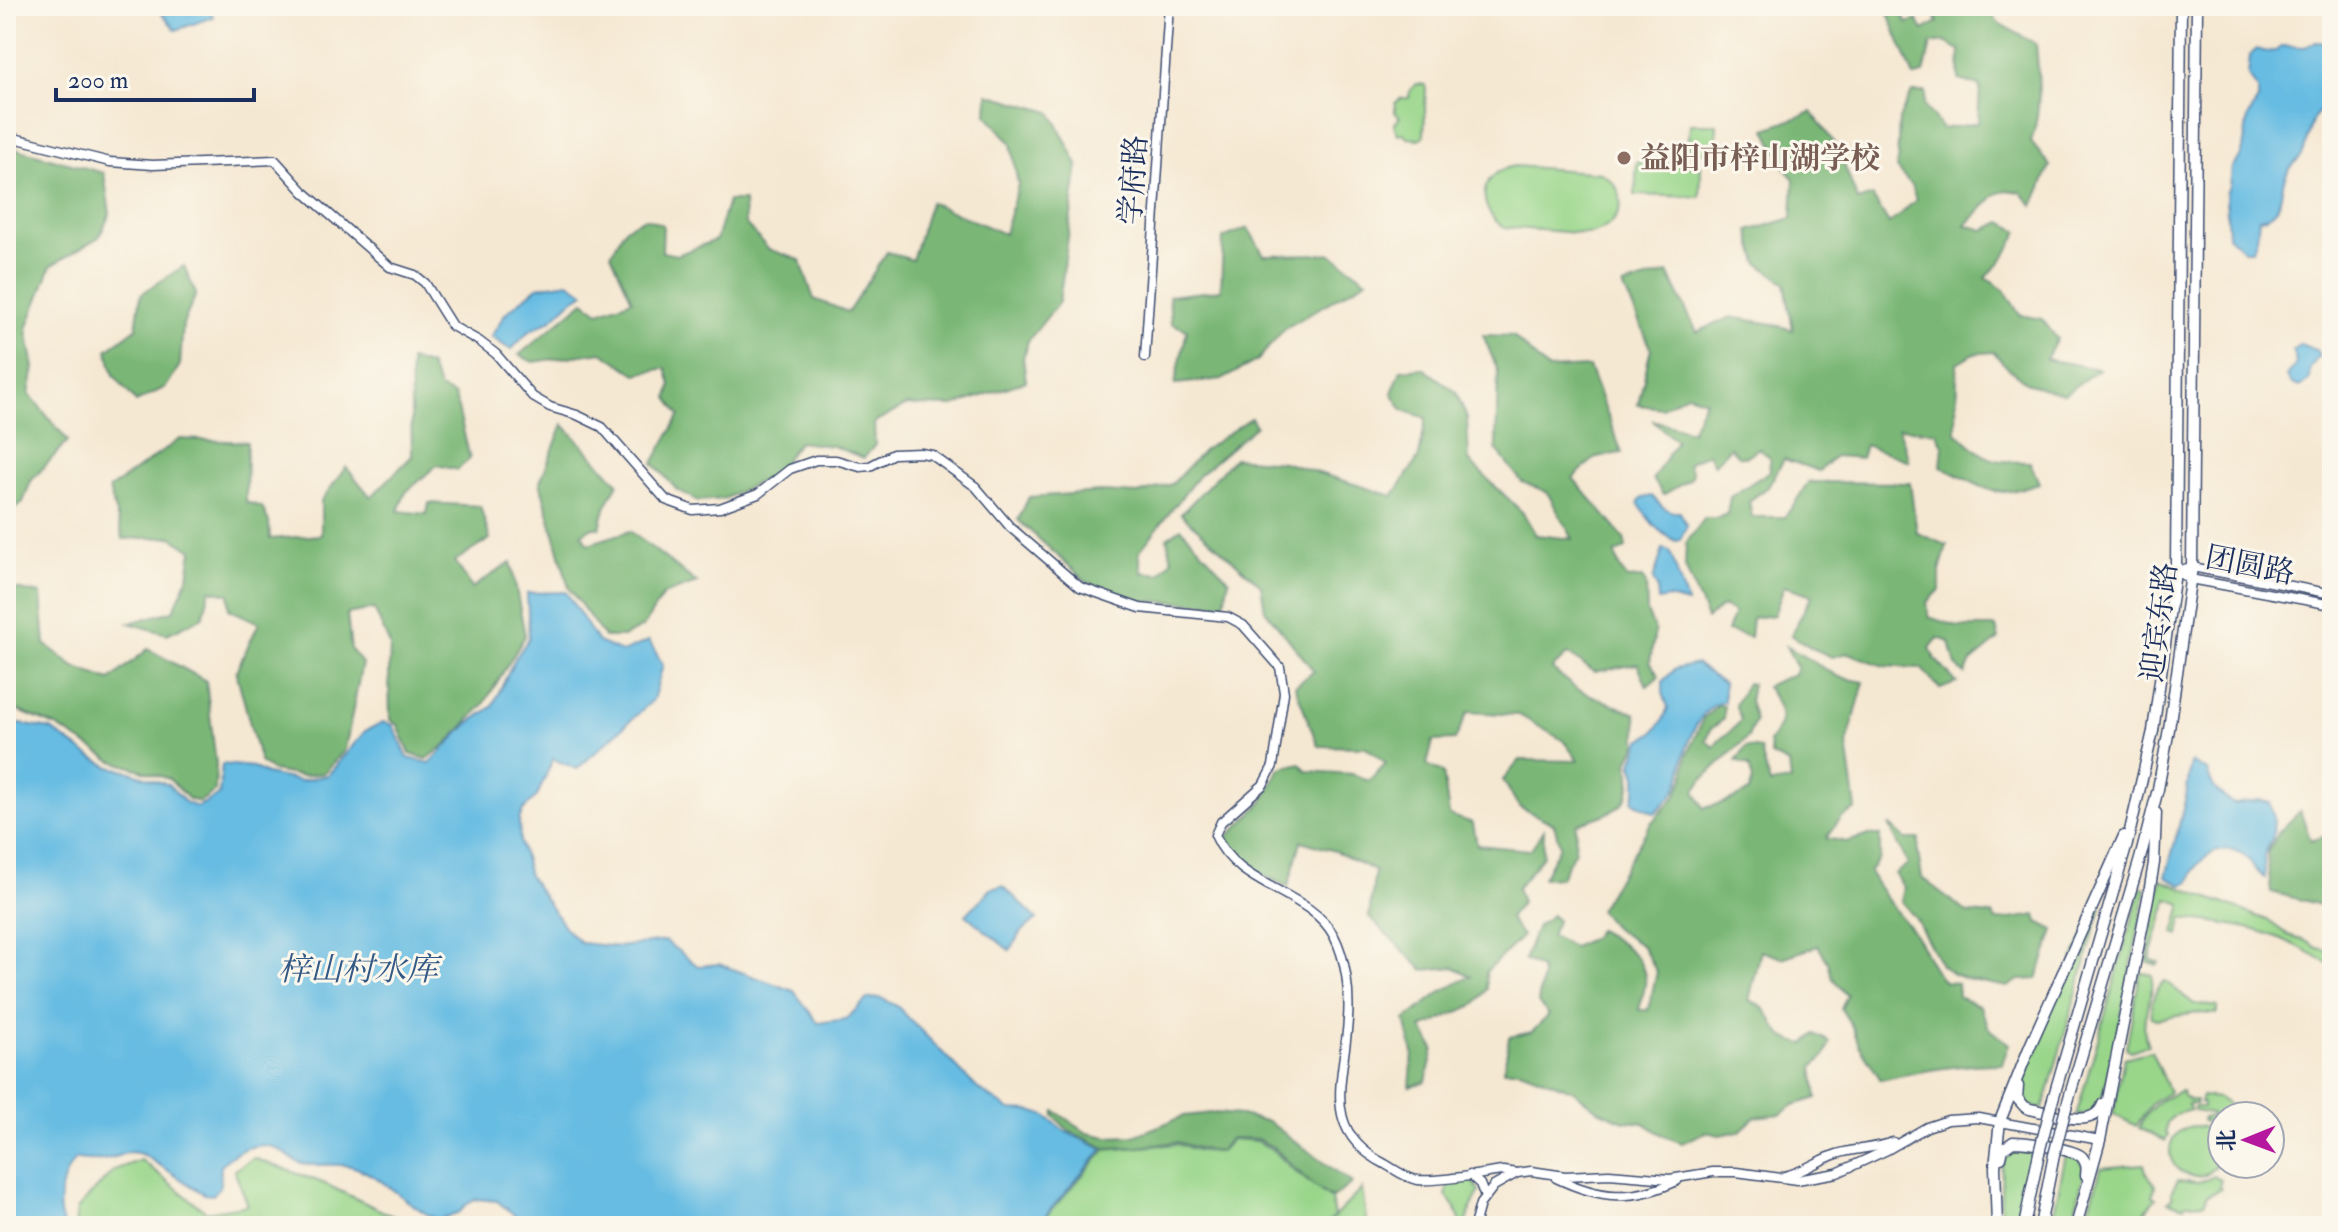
<svg xmlns="http://www.w3.org/2000/svg" width="2338" height="1232" font-family="'IM FELL Double Pica','Noto Serif SC',serif">
  <style>
    .green { fill: #99d68a; stroke: #5a8274; stroke-width: 2 }
    .forest { fill: #7ab776; stroke: #4a736a; stroke-width: 2 }
    .water { fill: #66bce2; stroke: #4076a0; stroke-width: 2 }
    .lines { fill: none; stroke-linecap: round; stroke-linejoin: round }
    .secondary-casing { stroke: #3c4b6f; stroke-width: 11 }
    .highway-casing { stroke: #3c4b6f; stroke-width: 13 }
    .secondary { stroke: #fff; stroke-width: 8 }
    .highway { stroke: #fff; stroke-width: 10 }
    .highway-bridge-casing { stroke: #3c4b6f; stroke-width: 13; stroke-linecap: butt }
    .highway-bridge { stroke: #fff; stroke-width: 10 }
    .education-dot { fill: #8d6e63; stroke: #fbf7ec; stroke-width: 3 }
    .labels { text-anchor: middle; stroke-width: 6; stroke-linejoin: round; paint-order: stroke }
    .education-label { font-size: 30px; font-weight: bold; fill: #785e54; stroke: #fbf7ec; text-anchor: start }
    .street-label { font-size: 30px; fill: #1b2f5e; stroke: #fbf7ec }
    .water-label { font-size: 32px; font-style: italic; fill: #325986; stroke: #fbf7ec }
  </style>
  <rect width="100%" height="100%" fill="#fbf7ec"/>
  <filter id="ink" filterUnits="userSpaceOnUse"><feTurbulence type="fractalNoise" baseFrequency=".0125" numOctaves="2"/><feDisplacementMap in="SourceGraphic" scale="16" xChannelSelector="R" yChannelSelector="G"/><feConvolveMatrix kernelMatrix="1 2 1 2 8 2 1 2 1" color-interpolation-filters="sRGB"/></filter>
  <filter id="wash" filterUnits="userSpaceOnUse"><feTurbulence type="fractalNoise" baseFrequency=".006" numOctaves="4" result="noise"/><feDisplacementMap in="SourceGraphic" scale="32" xChannelSelector="R" yChannelSelector="G"/><feGaussianBlur stdDeviation="1.8" result="paint"/><feColorMatrix in="noise" values="0 0 0 0 0 0 0 0 0 0 0 0 0 0 0 0 0 1.4 0 .05"/><feComposite in="paint" operator="in"/></filter>
  <g filter="url(#wash)">
    <rect width="100%" height="100%" fill="#f5e8d2"/>
    <g class="green">
      <path d="M1416,84L1426,85L1424,136L1420,139L1407,138L1404,133L1398,134L1394,125L1400,117L1395,112V103L1402,98H1409L1410,90Z"/>
      <path d="M1690,124H1717L1716,153L1688,152Z"/>
      <path d="M1637,162L1701,166L1700,197L1635,195Z"/>
      <path d="M1515,166L1601,173C1633,191 1623,226 1590,234L1503,227C1475,207 1479,172 1515,166Z"/>
      <path d="M2161,880L2267,920L2288,935L2302,939L2317,948L2332,951V966C2277,930 2245,926 2182,918L2179,935L2174,933L2182,904L2168,899L2150,959L2159,963L2157,965L2147,961Z"/>
      <path d="M2144,887L2146,890L2116,1042L2100,1106L2097,1112L2076,1116L2141,889Z"/>
      <path d="M2100,904L2101,908L2043,1109L2030,1106L2020,1099V1087L2033,1049L2097,906Z"/>
      <path d="M2144,973L2153,975C2154,998 2137,1021 2148,1045L2131,1051L2126,1048L2140,974Z"/>
      <path d="M2165,981L2194,1004L2217,1007V1014L2198,1013L2156,1019L2151,1017C2150,1003 2155,989 2165,981Z"/>
      <path d="M2151,1051L2169,1092L2151,1104L2136,1126L2113,1114L2124,1058Z"/>
      <path d="M2182,1091L2183,1096L2189,1100H2196V1104H2187L2191,1110L2176,1114L2167,1122L2166,1133L2168,1135L2165,1141L2139,1128C2146,1109 2163,1096 2182,1091Z"/>
      <path d="M2202,1096L2219,1098L2235,1109L2240,1105L2247,1114L2222,1116V1123L2213,1126L2202,1121L2203,1118L2210,1117L2211,1114L2194,1111V1107H2203V1103L2200,1102Z"/>
      <circle cx="2195" cy="1151" r="25"/>
      <path d="M1232,1139L1256,1141L1272,1149L1297,1173L1331,1199L1334,1217L1327,1224L1362,1189L1366,1218L1363,1226H1045L1046,1216L1105,1150L1177,1144L1200,1151L1221,1152Z"/>
      <path d="M2010,1146H2033L2018,1226H2000L2002,1159Z"/>
      <path d="M2066,1154L2076,1156L2085,1170L2071,1226H2051Z"/>
      <path d="M254,1158L323,1183L414,1226H75L77,1209L114,1170L141,1160L206,1212L248,1205L234,1170Z"/>
      <path d="M2144,1164L2146,1172L2155,1185L2152,1196L2156,1198L2133,1226H2088L2085,1224L2101,1168Z"/>
      <path d="M2213,1176L2221,1180L2219,1186L2221,1189L2206,1196L2205,1203L2185,1204L2184,1207L2168,1202L2173,1196L2171,1192L2178,1180L2198,1182Z"/>
      <path d="M1467,1180L1474,1182L1479,1192L1470,1210L1466,1226H1462L1456,1209L1446,1196L1449,1183Z"/>
    </g>
    <g class="forest">
      <path d="M1889,6H1899L1907,23L1917,20L1923,30L1938,22L1930,6H1988L1997,22L2036,44C2039,79 2042,108 2031,142L2050,166L2033,206L2021,192L2007,190L1996,194L1966,225L1984,230L2002,222L2019,231L2006,255L1986,278L2004,290L2020,315L2042,319L2057,339L2046,359L2099,369L2064,394L2029,384L2010,370L1993,352L1972,354L1957,363L1956,432C1987,460 1987,462 2030,462L2039,483C2028,486 2013,492 2001,492C1985,492 1957,473 1941,467L1943,445L1936,432L1899,428L1909,461L1865,445L1861,458L1835,456L1819,471L1784,459L1768,487L1749,501L1752,517H1785L1809,482L1910,483L1917,533L1947,545L1940,571V590L1927,602L1929,617L1958,627H1996L1999,639L1971,662L1965,674L1956,666L1950,642L1938,638L1930,648L1935,659L1957,683L1940,689L1921,668L1884,666L1848,653L1832,657L1812,648L1791,635L1812,595L1784,586L1774,615L1752,618L1750,637L1727,631L1734,613L1723,606L1707,619L1685,567L1686,543L1705,518H1717L1727,514L1730,497L1770,471L1769,457L1759,448L1746,457L1738,456L1730,447L1714,465L1708,453L1688,463L1692,473L1690,479L1663,495L1653,479L1676,441L1652,420L1691,431L1705,400L1687,394L1662,408L1638,405L1651,348L1623,286L1668,273L1697,332L1731,317L1773,324L1793,330L1785,283L1758,263L1749,231L1792,218L1794,179L1785,169L1766,129L1812,112L1838,149L1858,201L1872,196L1889,224L1916,200L1912,187L1897,168L1899,119L1912,92H1926L1924,105L1942,129L1978,123L1980,86L1959,80L1960,50L1945,42L1931,44L1924,73L1914,77L1887,11Z"/>
      <path d="M988,94L1051,112L1078,165L1059,302L1028,341L1023,358L1026,381L953,406L907,405L874,423L875,445L864,458L833,446L799,442L773,475L724,499L698,501L677,490L653,463L680,415L668,398L671,385L666,368L636,374L602,352L533,362L519,355L584,301L599,312L632,300L611,254L625,228L645,218L663,225L662,252L677,255L716,240L728,201H744L745,223L768,249L800,260L814,299L848,312L887,252L912,260L930,202L1004,234L1018,185L1011,143L987,115Z"/>
      <path d="M6,146L104,173L110,214L99,237L51,266L27,329L34,368L29,394L68,441L31,481L23,502L6,515Z"/>
      <path d="M1248,228L1264,255L1331,254L1367,280L1284,329L1258,360L1223,379L1175,384L1187,330L1171,323L1169,296L1221,290L1223,238Z"/>
      <path d="M184,266L196,294L183,324L180,365L166,387L136,402L114,375L107,350L136,328L141,294Z"/>
      <path d="M1483,335L1513,336L1547,369L1589,367L1622,453L1596,457L1573,478L1624,538L1626,548L1615,554L1619,566L1627,579L1642,578L1646,584L1647,612L1655,631L1650,662L1659,676L1647,686L1638,664L1595,672L1568,654L1552,669L1576,689L1636,714L1637,744L1628,762C1639,808 1613,812 1576,824L1575,850L1561,877L1543,878L1560,846L1554,824L1519,807L1503,780L1520,760L1578,761L1564,741L1519,715L1468,712L1455,740L1433,741L1427,765L1443,772L1449,815L1473,823L1477,845L1530,850L1544,830L1543,856L1517,888L1522,902L1509,918L1522,936L1486,972L1487,989L1476,1004L1422,1028L1434,1049L1426,1081L1410,1087L1413,1053L1405,1020L1442,991L1471,976L1454,967L1423,970L1369,917L1375,871L1335,851L1301,841L1288,887L1258,873L1226,838L1262,803L1280,768L1300,763L1307,771L1353,774L1369,781L1386,763L1366,747L1318,746L1295,686L1314,671L1265,610L1261,585L1181,514L1234,458L1283,462L1393,496L1419,457L1426,418L1403,410L1392,393L1401,370L1423,368L1456,392L1467,418L1469,461L1523,513L1536,535L1573,539L1547,492L1522,482L1496,449L1498,371Z"/>
      <path d="M410,360L429,365L440,389L455,396L470,459L457,470L437,465L406,492L398,511L427,514L429,503L480,506L490,539L455,561L472,588L511,562L525,636L484,704L448,743L427,759L410,754L398,725L390,720L389,673L390,645L374,609L347,614L351,650L362,663L345,750L324,773L301,776L273,771L260,762L236,671L259,623L229,609V594L210,590L203,617L167,634L129,623L173,611L188,578L192,550L172,537L123,539L109,489L180,439L247,442L246,502L262,507L269,522L270,539L321,535V501L346,467L371,497L412,456Z"/>
      <path d="M1251,418L1256,426L1199,475L1139,552L1142,572L1160,574L1172,560L1167,538L1181,528L1229,580L1224,604L1142,601L1087,582L1018,520L1029,497L1101,492L1138,494L1172,484L1204,450Z"/>
      <path d="M563,424L618,483L605,508L600,528H591L582,534L588,544L630,531L697,583L663,595L643,627L623,637H604L569,588L540,482Z"/>
      <path d="M6,587L41,594L45,644L74,667L110,680L148,649L206,681L216,764L215,791L199,802L189,799L169,779L113,761L56,726L6,706Z"/>
      <path d="M1786,646L1839,677L1864,682L1847,744L1856,809L1841,818L1826,838L1846,842L1870,835H1880V858L1869,872C1881,892 1891,906 1906,923C1922,940 1928,965 1944,982L1957,983L1958,997L1980,1006L1989,1028L2009,1044L2002,1064C1961,1064 1922,1070 1881,1080L1859,1045L1853,1028L1841,1009L1847,996L1832,977L1828,962L1818,946L1782,958L1761,951L1749,1000C1753,1002 1757,1003 1761,1006C1780,1022 1769,1038 1805,1044L1815,1034L1830,1042L1824,1057L1813,1067L1817,1098L1794,1105L1781,1114L1755,1117L1740,1131L1720,1135L1706,1132L1682,1143L1664,1136L1644,1123L1624,1121L1600,1111L1572,1090L1520,1070H1504L1509,1037L1532,1032L1549,1015L1538,1003L1542,977L1541,969L1524,960L1537,926L1552,915L1557,921L1551,936L1573,947L1592,938L1598,930C1619,941 1648,957 1645,985C1644,993 1641,1002 1639,1010H1648L1657,972L1643,947L1612,926L1599,910L1651,823L1675,797L1684,778L1687,755L1703,719L1718,705L1724,706V719L1711,729L1706,741L1714,747C1722,734 1733,732 1741,720L1735,705L1747,683L1752,684L1749,701L1755,721L1748,737L1704,778L1695,791L1704,808L1727,802L1749,792L1753,780L1749,766L1736,761L1746,747L1760,749L1770,784L1791,781L1789,764L1771,755L1769,742C1788,718 1781,709 1766,686L1794,674L1797,667Z"/>
      <path d="M2300,811L2311,841L2332,834V908L2271,892L2267,853L2279,832Z"/>
      <path d="M1889,825L1906,839H1919L1918,853L1922,878L1968,913L1993,915L1996,921L2036,915L2038,922L2054,930L2037,979L2019,980L2007,987L1966,979L1953,974L1941,965L1916,919L1901,901L1904,888L1895,874L1908,864Z"/>
      <path d="M1055,1111L1087,1133L1108,1137L1134,1136L1184,1116L1212,1113L1241,1115L1269,1122L1352,1183L1332,1198L1313,1186L1273,1147L1257,1139L1231,1138L1220,1151L1201,1149L1177,1142L1140,1147L1105,1148L1069,1131L1054,1116Z"/>
    </g>
    <g class="water">
      <path d="M155,6H209L213,17L176,30Z"/>
      <path d="M2315,42L2329,43L2332,42V102L2327,108C2307,112 2310,140 2302,155C2297,162 2289,167 2286,175C2278,193 2285,216 2259,218L2257,238L2252,250H2244L2228,235L2226,193L2230,186L2232,167L2241,156L2243,149L2248,117L2258,100V89L2248,76L2250,55L2257,49L2267,52L2275,51L2283,46L2305,47Z"/>
      <path d="M569,282L585,293L571,301L551,320L529,331L511,350L491,337L505,314L537,287Z"/>
      <path d="M2300,344L2316,350L2319,356L2310,368L2309,381L2299,387L2290,383L2287,376L2296,364L2293,350Z"/>
      <path d="M1652,496C1661,506 1666,513 1680,512L1687,526L1680,540L1676,541C1658,533 1648,519 1638,503L1642,498Z"/>
      <path d="M1663,549L1670,551L1687,603L1668,598L1658,600L1657,588L1653,580Z"/>
      <path d="M566,592L598,642L622,652L649,641L663,665L653,700L577,769L553,759L537,796L523,810L519,820L520,842L529,876L566,929L581,943L619,947L665,941L698,966L719,964L794,991L818,1023L846,1019L867,999L881,998L897,1006L978,1089L1010,1110L1031,1111L1046,1116L1066,1132L1103,1149L1045,1216L1043,1226H528L497,1201L477,1199L467,1204L460,1212L438,1220C408,1207 386,1178 354,1167C338,1162 320,1167 304,1164C293,1162 287,1153 277,1149C258,1139 235,1151 221,1165L220,1186L213,1195L204,1194L144,1155C126,1148 124,1156 107,1159C98,1162 85,1159 75,1159C62,1176 54,1205 64,1226H6V722L51,729L86,754L110,767L125,770L169,785L185,802L197,807L219,795L222,764L253,767L266,774L300,781L328,775L365,731L383,722L393,725L408,758L430,763L469,723L492,707L515,659L529,638L527,593Z"/>
      <path d="M1696,664L1724,684V702C1701,705 1689,738 1684,757C1682,766 1683,775 1679,783C1675,795 1664,803 1655,813L1632,801L1636,790V776L1632,763L1641,740L1654,732L1663,720L1668,707L1663,693V681L1675,669Z"/>
      <path d="M2191,762L2207,771C2212,788 2219,795 2234,804L2259,800L2270,803L2274,818L2273,837L2264,855L2265,878C2255,873 2253,862 2244,855C2222,840 2195,859 2190,881L2182,885L2166,877L2186,797Z"/>
      <path d="M1003,886L1037,919L1020,933L1010,951L966,915L992,888Z"/>
    </g>
  </g>
  <g filter="url(#ink)">
    <g class="lines">
      <defs>
        <g id="secondary">
          <path d="M6,136L110,162L153,165L275,160L304,192L390,267L415,275L425,283L452,326L479,341L496,354L533,397L550,407L577,415L602,427L666,500L693,510L720,508L758,494L790,469L816,460H836L860,467L870,466L893,454L921,453L932,455L976,487L1010,527L1080,587L1140,608L1228,617L1243,625L1280,667L1284,693L1273,766L1263,785L1221,822L1215,835C1237,888 1309,890 1334,936C1346,959 1350,993 1348,1019C1345,1078 1318,1130 1385,1164C1394,1169 1407,1179 1418,1180C1442,1182 1477,1174 1503,1171L1517,1173"/>
          <path d="M1145,357L1169,6"/>
          <path d="M2175,571L2190,579L2332,605"/>
          <path d="M2176,571L2192,567L2332,594"/>
          <path d="M1470,1175L1480,1184L1485,1197"/>
          <path d="M1785,1176C1804,1172 1818,1160 1837,1154C1855,1148 1874,1149 1893,1142"/>
          <path d="M1556,1178C1600,1199 1632,1202 1677,1181"/>
          <path d="M1474,1226L1480,1204L1494,1186L1517,1173L1531,1171L1565,1176L1609,1174L1670,1179L1713,1172H1736L1797,1180L1837,1173L1887,1150L1927,1127L1948,1120L1978,1118L2100,1140"/>
        </g>
        <g id="highway">
          <path d="M2018,1086L2017,1098L2025,1107L2030,1109C2052,1113 2094,1131 2103,1104"/>
          <path d="M2051,1106L2127,844L2153,731L2176,565L2181,6"/>
          <path d="M2066,1108L2140,859L2158,789L2169,729L2192,567L2197,6"/>
          <path d="M2001,1158L2003,1149L2013,1142C2026,1142 2073,1149 2082,1157C2087,1163 2087,1168 2086,1175"/>
          <path d="M1997,1226L1995,1167L2000,1121L2030,1046L2124,836"/>
          <path d="M2024,1226L2039,1153"/>
          <path d="M2040,1226L2054,1155"/>
          <path d="M2076,1226L2100,1140L2149,893L2154,863L2156,813"/>
        </g>
      </defs>
      <use href="#secondary" class="secondary-casing"/>
      <use href="#highway" class="highway-casing"/>
      <use href="#secondary" class="secondary"/>
      <use href="#highway" class="highway"/>
      <defs>
        <g id="highway-bridge">
          <path d="M2039,1153L2051,1106"/>
          <path d="M2054,1155L2066,1108"/>
        </g>
      </defs>
      <use href="#highway-bridge" class="highway-bridge-casing"/>
      <use href="#highway-bridge" class="highway-bridge"/>
    </g>
  </g>
  <circle class="education-dot" cx="1624" cy="158" r="8"/>
  <g class="labels">
    <g class="education-label">
      <text x="1640" y="168">益阳市梓山湖学校</text>
    </g>
    <g class="street-label">
      <text transform="translate(1133 180) rotate(-86)" y="10">学府路</text>
      <text transform="translate(2250 565) rotate(11)" y="10">团圆路</text>
      <text transform="translate(2159 622) rotate(-83)" y="10">迎宾东路</text>
    </g>
    <g class="water-label">
      <text x="358" y="980">梓山村水库</text>
    </g>
  </g>
  <rect width="2338" height="1232" fill="none" stroke="#fbf7ec" stroke-width="32"/>
  <g transform="translate(2246 1140) rotate(269)"><circle r="38" fill="#fbf7ec" stroke="#a1a7b3" stroke-width="2"/>
  <path d="M0-6L14 30L0 20L-14 30Z" fill="#b5179e"/>
  <text y="-12" font-size="22" font-weight="bold" text-anchor="middle" fill="#1b2f5e">北</text>
  </g>
  <path d="M56 88v12h198v-12" fill="none" stroke="#1b2f5e" stroke-width="4"/>
  <text x="68" y="88" font-size="24" fill="#1b2f5e" stroke="#fbf7ec" stroke-width="6" paint-order="stroke">200 m</text>
</svg>
